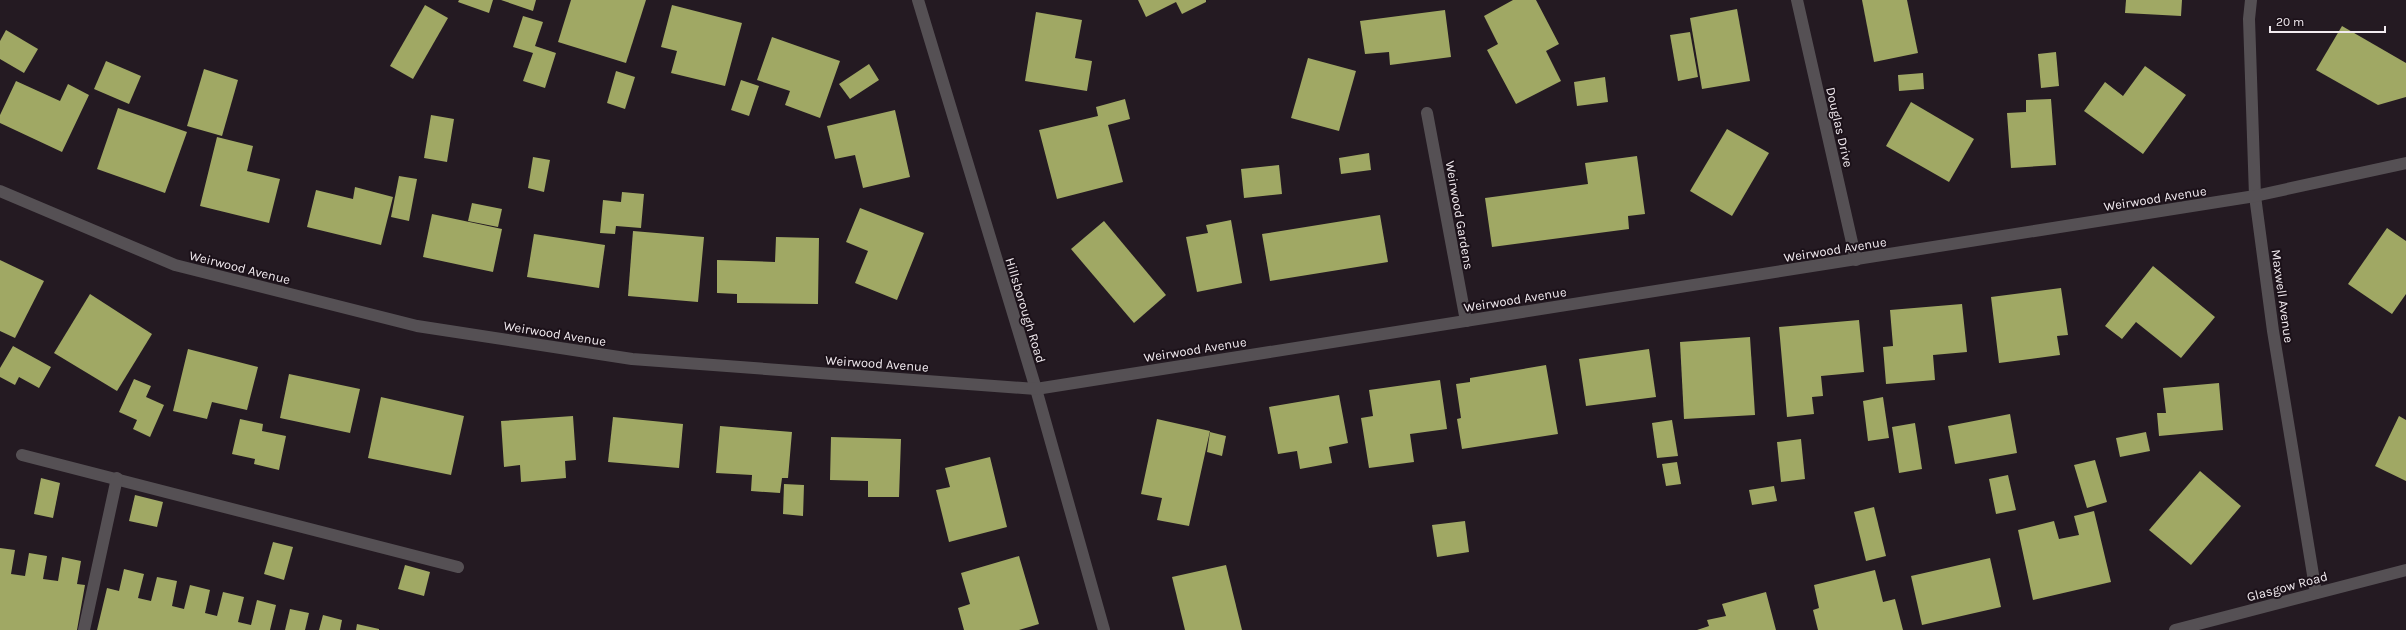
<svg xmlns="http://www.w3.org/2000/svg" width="2406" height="630" font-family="Karla,sans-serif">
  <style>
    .building { fill: #a0a864 }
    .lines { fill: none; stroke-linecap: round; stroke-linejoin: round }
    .service { stroke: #555054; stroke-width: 12 }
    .minor { stroke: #555054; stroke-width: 12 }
    .labels { text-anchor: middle; stroke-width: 4; stroke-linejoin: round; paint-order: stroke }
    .street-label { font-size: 13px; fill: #f2ebf0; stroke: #1b1119 }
  </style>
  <rect width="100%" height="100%" fill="#241a22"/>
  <g class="building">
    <path d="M459,0H493L489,13L458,2Z"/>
    <path d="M501,0H536L533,11Z"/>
    <path d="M571,0H646L626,63L558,42Z"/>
    <path d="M1138,0H1206V2L1182,14L1176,2L1146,17Z"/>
    <path d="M1513,0H1536L1559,44L1546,51L1561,81L1516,104L1487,50L1498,44L1484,16Z"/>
    <path d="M1862,0H1907L1918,53L1874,62Z"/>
    <path d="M2126,0H2182L2181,16L2125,13Z"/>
    <path d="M425,5L448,18L413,79L390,66Z"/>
    <path d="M672,5L742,23L725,86L671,73L677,51L661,47Z"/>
    <path d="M1737,9L1750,81L1702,89L1690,18Z"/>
    <path d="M1445,10L1451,57L1390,65L1389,52L1365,54L1360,21Z"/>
    <path d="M1036,12L1082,20L1075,58L1092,61L1087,91L1025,81Z"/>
    <path d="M523,16L543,22L535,46L556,53L545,88L523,81L533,53L513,47Z"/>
    <path d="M2342,26L2406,63V97L2378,105L2316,70Z"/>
    <path d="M6,30L38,49L24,73L0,59V41Z"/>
    <path d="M1690,32L1698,77L1678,81L1670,35Z"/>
    <path d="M772,37L840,61L820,118L785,105L790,91L757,80Z"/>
    <path d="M2056,52L2059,86L2041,88L2038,54Z"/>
    <path d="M1308,58L1356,71L1339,131L1291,118Z"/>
    <path d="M106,61L141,76L129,104L94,89Z"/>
    <path d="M869,64L879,80L850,99L839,84Z"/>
    <path d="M2145,66L2186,95L2143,154L2084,111L2105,82L2123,96Z"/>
    <path d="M204,69L238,80L222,136L187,126Z"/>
    <path d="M616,71L635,77L625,109L607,103Z"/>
    <path d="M1923,73L1924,89L1899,91L1898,75Z"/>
    <path d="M1605,77L1608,102L1577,106L1574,82Z"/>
    <path d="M741,80L759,86L749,116L731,110Z"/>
    <path d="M16,81L60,101L68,84L89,95L62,152L0,123V115Z"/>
    <path d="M1125,99L1130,119L1108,125L1123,182L1057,199L1039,130L1098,116L1096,107Z"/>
    <path d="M2051,99L2056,165L2011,168L2007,113L2026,112V100Z"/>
    <path d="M1911,102L1974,139L1949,182L1886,146Z"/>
    <path d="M118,108L187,132L165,193L97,169Z"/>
    <path d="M895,110L910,177L863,188L855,155L835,159L827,126Z"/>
    <path d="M431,115L454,119L447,162L424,158Z"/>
    <path d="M1727,129L1769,153L1732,216L1690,191Z"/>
    <path d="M217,137L253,146L247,171L280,179L269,223L200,206Z"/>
    <path d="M1369,153L1371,170L1341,174L1339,158Z"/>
    <path d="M1637,156L1645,214L1628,216L1629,229L1492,247L1485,198L1588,184L1585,163Z"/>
    <path d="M533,157L550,160L544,192L528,188Z"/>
    <path d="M1279,165L1282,194L1244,198L1241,169Z"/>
    <path d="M399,176L417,179L409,221L391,217Z"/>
    <path d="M355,187L393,197L381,245L307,227L316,190L353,199Z"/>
    <path d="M622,192L644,194L641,228L616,226L615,234L600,233L603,200L621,202Z"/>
    <path d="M472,203L502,209L498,227L468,221Z"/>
    <path d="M860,208L924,233L897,300L855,283L868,251L846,242Z"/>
    <path d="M432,214L502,229L493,272L423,257Z"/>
    <path d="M1380,215L1388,262L1270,281L1262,234Z"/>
    <path d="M1231,220L1242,283L1197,292L1186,237L1208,233L1206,225Z"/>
    <path d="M1104,221L1166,295L1134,323L1071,249Z"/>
    <path d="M2387,228L2406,241V294L2392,314L2348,284Z"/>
    <path d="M633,231L704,237L698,302L628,296Z"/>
    <path d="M534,234L605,245L599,288L527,277Z"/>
    <path d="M776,237L819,238L818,304L737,303V294L717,293V260L775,262Z"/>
    <path d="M0,260L44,281L15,338L0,331Z"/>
    <path d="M2153,266L2215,317L2181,358L2136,322L2122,339L2105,326Z"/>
    <path d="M2061,288L2068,335L2057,336L2060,355L1999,363L1991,297Z"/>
    <path d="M90,294L152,334L117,391L54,353Z"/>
    <path d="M1962,304L1967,352L1933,355L1935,380L1886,384L1883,347L1893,346L1890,310Z"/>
    <path d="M1859,320L1864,372L1821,376L1823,396L1812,397L1814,414L1787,417L1779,327Z"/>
    <path d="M1750,337L1755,415L1684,419L1680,342Z"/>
    <path d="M13,346L51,367L39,388L19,377L15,385L0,377V368Z"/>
    <path d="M188,349L258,367L247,410L212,402L207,419L173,411Z"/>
    <path d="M1649,349L1656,397L1586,406L1579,359Z"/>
    <path d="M1546,365L1558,434L1462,449L1457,419L1461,418L1456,384L1470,382V378Z"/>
    <path d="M289,374L360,389L350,433L280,418Z"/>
    <path d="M134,379L151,386L146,397L164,405L150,437L133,429L137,420L119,412Z"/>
    <path d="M1440,380L1447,429L1410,434L1414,462L1369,468L1361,418L1373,416L1369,390Z"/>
    <path d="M2219,383L2223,430L2159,436L2157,413H2166L2163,388Z"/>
    <path d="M1339,395L1348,443L1329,447L1332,463L1300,469L1297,451L1278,454L1269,407Z"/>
    <path d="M381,397L464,416L451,475L368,458Z"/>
    <path d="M1883,397L1889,438L1868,441L1863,401Z"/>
    <path d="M2010,414L2017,453L1955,464L1948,426Z"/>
    <path d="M573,416L576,460L565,461L566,478L521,482L520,465L504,467L501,421Z"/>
    <path d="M2399,416L2406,420V481L2375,466Z"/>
    <path d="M613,417L683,424L679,468L608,462Z"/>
    <path d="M240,419L263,424L262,431L286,436L279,470L254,464L255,459L232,454Z"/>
    <path d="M1157,419L1210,431L1189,526L1157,520L1162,498L1141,494Z"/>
    <path d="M1672,420L1678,456L1657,458L1652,423Z"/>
    <path d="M1915,423L1922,469L1899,473L1892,427Z"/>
    <path d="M720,426L792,432L788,478H782L780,493L751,491L752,475L716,473Z"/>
    <path d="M1210,432L1226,436L1222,456L1207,452Z"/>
    <path d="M2146,432L2150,451L2120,457L2116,438Z"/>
    <path d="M831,437L901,439L899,497H868V481L830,480Z"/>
    <path d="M1801,439L1805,479L1781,482L1777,442Z"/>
    <path d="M990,457L1007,527L949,542L936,490L950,487L945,468Z"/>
    <path d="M2095,460L2107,502L2087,508L2074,465Z"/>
    <path d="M1677,462L1681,484L1666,486L1662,464Z"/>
    <path d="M2200,471L2241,506L2191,565L2149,530Z"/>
    <path d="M2008,475L2016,510L1996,514L1989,479Z"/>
    <path d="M41,478L60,483L53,518L34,514Z"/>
    <path d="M784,484L804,485L803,516L783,514Z"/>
    <path d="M1774,486L1777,501L1752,505L1749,490Z"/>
    <path d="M135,495L163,502L157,527L129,521Z"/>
    <path d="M1874,507L1886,556L1866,561L1854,512Z"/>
    <path d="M2094,511L2111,582L2033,600L2018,530L2054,521L2059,539L2079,535L2074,516Z"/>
    <path d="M1465,521L1469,552L1437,557L1432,525Z"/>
    <path d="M273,542L293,547L284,580L264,574Z"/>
    <path d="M0,548L15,550L11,574L25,576L29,553L47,556L43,579L58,581L62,557L81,561L77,584L85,585L77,630H0Z"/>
    <path d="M1019,556L1039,624L1019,630H964L958,608L970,604L961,573Z"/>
    <path d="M1990,558L2001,607L1922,625L1911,576Z"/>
    <path d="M405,565L430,572L424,596L398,589Z"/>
    <path d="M1226,565L1242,630H1185L1172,577Z"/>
    <path d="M124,569L144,574L138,598L151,601L157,577L177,581L172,606L184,609L190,585L210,590L205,613L217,616L223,592L244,597L238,622L251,625L257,600L276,605L270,630H97L107,588L119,591Z"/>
    <path d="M1875,570L1883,602L1895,599L1903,630H1818L1813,610L1819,608L1814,585Z"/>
    <path d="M1766,592L1776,630H1697L1709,626L1707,620L1726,616L1722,604Z"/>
    <path d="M290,609L309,613L305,630H285Z"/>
    <path d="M323,615L342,620L340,630H319Z"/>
    <path d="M357,624L379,629V630H356Z"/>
  </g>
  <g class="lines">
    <g class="service">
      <path d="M22,455L458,567"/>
      <path d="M84,630L117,478"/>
    </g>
    <g class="minor">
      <path d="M918,0L1036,389L1104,630"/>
      <path d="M1797,0L1856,260"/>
      <path d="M2251,0L2249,19L2255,196L2273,331L2316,593"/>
      <path d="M1427,113L1466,321"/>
      <path d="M0,191L175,265L417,326L632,359L1036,389L2255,196L2406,163"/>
      <path d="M2175,630L2406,570"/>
    </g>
  </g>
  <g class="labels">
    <g class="street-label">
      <text transform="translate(1840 127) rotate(77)" y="5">Douglas Drive</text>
      <text transform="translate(2155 198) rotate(-9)" y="5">Weirwood Avenue</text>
      <text transform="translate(1460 215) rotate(80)" y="5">Weirwood Gardens</text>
      <text transform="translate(1835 249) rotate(-9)" y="5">Weirwood Avenue</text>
      <text transform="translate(240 267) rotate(14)" y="5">Weirwood Avenue</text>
      <text transform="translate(2283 296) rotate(82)" y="5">Maxwell Avenue</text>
      <text transform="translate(1515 299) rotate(-9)" y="5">Weirwood Avenue</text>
      <text transform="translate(1026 310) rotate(73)" y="5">Hillsborough Road</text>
      <text transform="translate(555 333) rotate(9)" y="5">Weirwood Avenue</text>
      <text transform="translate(1195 349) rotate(-9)" y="5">Weirwood Avenue</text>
      <text transform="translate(877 363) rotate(4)" y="5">Weirwood Avenue</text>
      <text transform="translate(2287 586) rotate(-15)" y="5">Glasgow Road</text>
    </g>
  </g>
  <path d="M2270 26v6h115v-6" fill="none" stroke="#f2ebf0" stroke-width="2"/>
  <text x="2276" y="26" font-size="12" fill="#f2ebf0" stroke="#1b1119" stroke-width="3" paint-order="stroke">20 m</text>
</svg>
